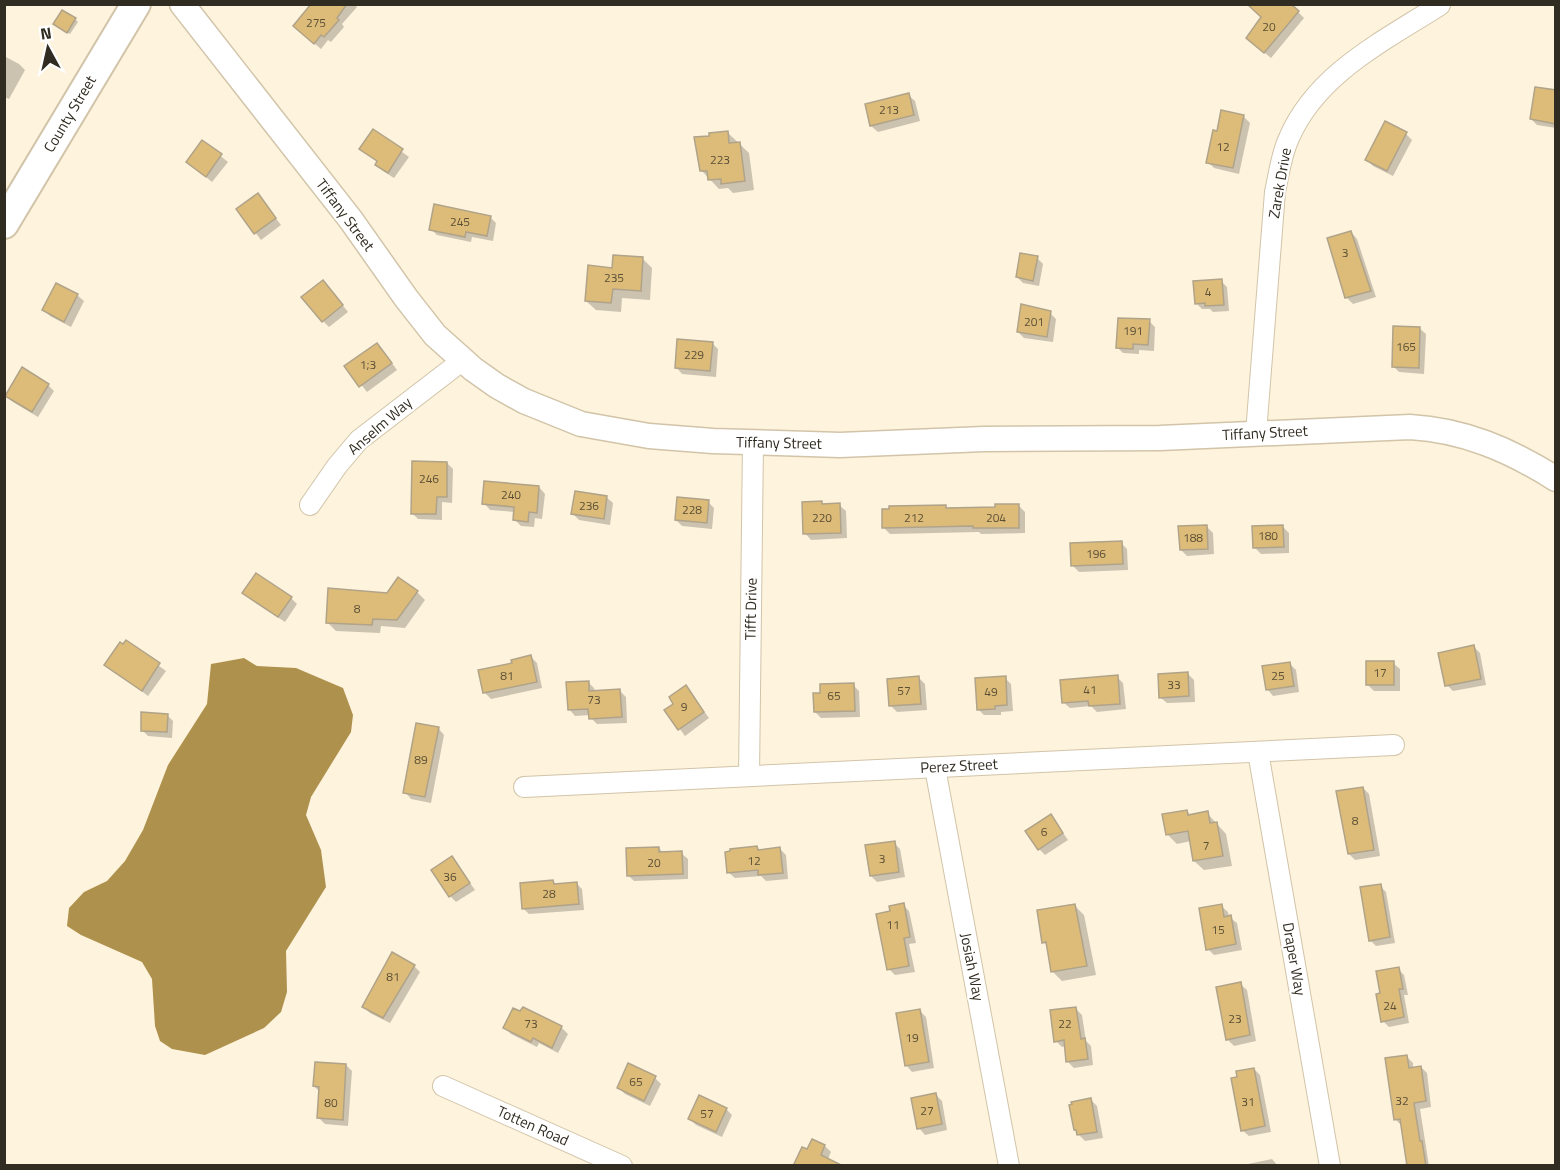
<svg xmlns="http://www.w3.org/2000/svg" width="1560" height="1170" font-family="'Titillium Web',sans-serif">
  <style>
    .water { fill: #af914e }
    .shadow { fill: #0003 }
    .building { fill: #dcbc78; stroke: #b0a389; stroke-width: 1.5 }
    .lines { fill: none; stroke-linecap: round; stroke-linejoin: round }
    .minor-casing { stroke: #d1c4a9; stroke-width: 22 }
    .tertiary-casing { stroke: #d1c4a9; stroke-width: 27 }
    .secondary-casing { stroke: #d1c4a9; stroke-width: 32 }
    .minor { stroke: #fff; stroke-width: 20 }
    .tertiary { stroke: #fff; stroke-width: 24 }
    .secondary { stroke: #fff; stroke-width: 28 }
    .labels { text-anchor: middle; stroke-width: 4.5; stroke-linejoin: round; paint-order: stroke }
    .number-label { font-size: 12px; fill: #5c5037 }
    .street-label { font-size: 15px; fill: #312c21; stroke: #fff }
  </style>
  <rect width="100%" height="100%" fill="#fef3dc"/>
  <path class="water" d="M244,658L257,666L296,668L343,688L353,715L351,732L311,797L306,815L321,850L326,887L286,951L287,992L281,1012L264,1028L205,1055L172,1049L160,1041L155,1026L152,979L142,962L81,935L67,926L69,908L84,892L107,881L125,861L143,830L168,765L207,704L211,664Z"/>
  <g class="shadow">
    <path d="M326,4H354L357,7L342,24L344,27L331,42L328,40L321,49L301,32Z"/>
    <path d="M1298,12L1304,18L1271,58L1254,44Z"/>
    <path d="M75,19L78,22L70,34L58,27Z"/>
    <path d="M4,56L19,64L25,70L9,99L4,97Z"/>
    <path d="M1556,92V128L1537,125L1531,119Z"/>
    <path d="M908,95L915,101L920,121L878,132L871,126Z"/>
    <path d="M1243,116L1250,123L1239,174L1214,168L1208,162L1218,133Z"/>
    <path d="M1386,123L1406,134L1412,140L1393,176L1373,166L1367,160Z"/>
    <path d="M373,131L409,157L394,178L383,171L376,164L378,162L361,149Z"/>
    <path d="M727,132L749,153L754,190L733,193L728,188L719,189L702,171L711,137Z"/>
    <path d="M203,142L228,162L212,182L188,162Z"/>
    <path d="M258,195L281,225L261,240L238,210Z"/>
    <path d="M490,217L496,223L493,241L472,237L471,242L437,235L431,229Z"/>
    <path d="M1351,232L1357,239L1376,297L1353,304L1347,298L1329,239Z"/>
    <path d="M642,258L652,268L650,300L622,298L621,312L596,310L586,301L614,269Z"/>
    <path d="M1037,258L1043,264L1039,286L1023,283L1017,277Z"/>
    <path d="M1221,281L1227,287L1229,311L1213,312L1210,309H1202L1196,303Z"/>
    <path d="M329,288L348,312L329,327L323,321Z"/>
    <path d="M77,295L84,301L71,327L50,316L44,310Z"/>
    <path d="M1050,313L1056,319L1053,342L1024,338L1018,332Z"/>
    <path d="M1149,321L1155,327L1154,351L1139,350V354L1123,353L1117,347Z"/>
    <path d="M1419,328L1426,334L1424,374L1399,372L1393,366Z"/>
    <path d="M712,343L718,349L716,377L682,374L676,367Z"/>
    <path d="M383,351L397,370L367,392L347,367Z"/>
    <path d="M48,385L54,391L38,417L13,402L6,396Z"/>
    <path d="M447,463L453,469L452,503L442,502V520L418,519L412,513Z"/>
    <path d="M539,487L545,494L542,519L535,518L534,527L521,526L515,520V512L490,510L484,503Z"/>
    <path d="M606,497L613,503L610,525L579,520L573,514Z"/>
    <path d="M708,502L714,508L712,529L682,526L676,520Z"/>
    <path d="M804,503L839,505L846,511L847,538L811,540L805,533Z"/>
    <path d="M945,506L948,509H997L1019,506L1025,512V533L981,534L979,532L890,534L884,528Z"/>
    <path d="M1206,526L1213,533L1214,554L1187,556L1181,550Z"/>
    <path d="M1283,527L1289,533V553L1261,554L1254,547Z"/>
    <path d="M1121,543L1127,549L1128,570L1079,572L1073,566Z"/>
    <path d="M417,592L425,600L405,628L381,626L380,633L336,631L327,622L387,595Z"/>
    <path d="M291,598L297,604L285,622L250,599Z"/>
    <path d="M126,642L166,671L148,696L106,665Z"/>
    <path d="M1474,647L1480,653L1486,685L1453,691L1447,685Z"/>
    <path d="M531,657L537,663L542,688L491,699L484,692L513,664Z"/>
    <path d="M1393,663L1400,669V691H1374L1367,684Z"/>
    <path d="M1290,664L1296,670L1299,692L1273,696L1267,689Z"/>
    <path d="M1188,674L1194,680L1195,702L1167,703L1160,697Z"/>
    <path d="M1117,677L1123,683L1126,709L1097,712L1091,706L1070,708L1063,702Z"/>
    <path d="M919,678L925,684L927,710L897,712L890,705Z"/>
    <path d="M1005,678L1011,684L1013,711L1001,712V715H984L978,709Z"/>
    <path d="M588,682L594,688L595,692L619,690L626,697L627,723L597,724L591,718L590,715L575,716L569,709Z"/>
    <path d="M853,685L859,691L860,717L821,718L815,712Z"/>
    <path d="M686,687L709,718L685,736L666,710L675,704Z"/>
    <path d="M167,715L173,721L172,738L148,736L142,730Z"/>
    <path d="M438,728L444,735L431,803L411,799L405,792Z"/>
    <path d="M1363,788L1369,794L1380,856L1355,860L1349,854Z"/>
    <path d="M1187,811L1191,816L1207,813L1226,834L1232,866L1204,870L1194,861L1191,841L1177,844L1167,834Z"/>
    <path d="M1051,816L1068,840L1045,855L1039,849Z"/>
    <path d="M894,843L900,849L905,877L877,882L871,876Z"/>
    <path d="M659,848L664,854L681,853L688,859V879L634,881L628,875Z"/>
    <path d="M757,848L760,851L780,849L786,855L788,879L766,881L761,876L735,878L728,872Z"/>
    <path d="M452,858L475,890L456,902L450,896Z"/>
    <path d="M553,882L556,885L576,883L582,889L584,910L529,914L523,908Z"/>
    <path d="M1380,886L1386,892L1395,943L1376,946L1370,940Z"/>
    <path d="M903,905L909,911L916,943L909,944L915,972L895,975L889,969L892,912Z"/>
    <path d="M1074,905L1084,915L1096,975L1062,981L1052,971L1048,946L1043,942Z"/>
    <path d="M1221,906L1228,912L1229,917L1237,923L1242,950L1214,955L1208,949Z"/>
    <path d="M414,966L420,972L390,1023L370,1013L364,1007Z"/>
    <path d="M1398,969L1404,975L1408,995H1404L1409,1023L1389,1027L1383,1021L1382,994Z"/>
    <path d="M1240,984L1247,990L1256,1041L1234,1046L1227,1039Z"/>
    <path d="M523,1009L561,1027L568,1034L558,1053L539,1043L537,1047L511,1034L505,1028Z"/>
    <path d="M1076,1009L1082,1015L1086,1041L1091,1046L1093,1065L1074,1068L1068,1062L1066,1046L1062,1047L1056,1041Z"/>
    <path d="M920,1011L926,1017L934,1068L912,1072L906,1065Z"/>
    <path d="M1407,1057L1413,1063V1068L1421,1067L1427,1073L1431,1107L1420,1109L1429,1166H1408L1401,1125L1395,1119Z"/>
    <path d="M346,1065L352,1071L348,1126L325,1124L319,1118L320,1092L314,1086Z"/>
    <path d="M1254,1069L1260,1075L1271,1132L1249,1136L1242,1130Z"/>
    <path d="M655,1078L661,1084L650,1106L625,1094L619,1088Z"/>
    <path d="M935,1094L942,1101L947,1130L925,1135L919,1128Z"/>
    <path d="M1090,1099L1097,1106L1103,1138L1085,1141L1079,1135Z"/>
    <path d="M726,1109L732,1115L722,1137L696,1125L690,1119Z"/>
    <path d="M825,1146L831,1152L828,1159L808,1151Z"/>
    <path d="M1272,1159L1278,1166H1248V1164Z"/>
  </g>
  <g class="building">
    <path d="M311,4H347L337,18L339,20L324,37L321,35L314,44L293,26Z"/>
    <path d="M1247,4H1291L1299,11L1264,53L1246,38L1261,17Z"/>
    <path d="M62,10L76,18L67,33L53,24Z"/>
    <path d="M1535,87L1556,90V124L1530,119Z"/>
    <path d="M909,93L914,115L870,126L865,104Z"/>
    <path d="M1221,110L1244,115L1233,168L1206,163L1213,130L1217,131Z"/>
    <path d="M1385,121L1407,132L1387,171L1365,160Z"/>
    <path d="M373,129L403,149L388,173L375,165L377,161L359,149Z"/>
    <path d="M728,131L729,143L740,142L745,181L721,184V179L708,180L707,171H700L694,137L709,136V133Z"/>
    <path d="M202,140L222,154L206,177L186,162Z"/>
    <path d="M258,193L276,218L254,234L236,209Z"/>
    <path d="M434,204L491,216L487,236L466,232L465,237L429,230Z"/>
    <path d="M1351,231L1371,291L1345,298L1327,238Z"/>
    <path d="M1020,253L1038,256L1033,281L1016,277Z"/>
    <path d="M613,255L643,257L641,291L613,289L611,303L585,301L588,265L612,268Z"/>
    <path d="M1222,279L1224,305L1205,306V303L1195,304L1193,281Z"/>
    <path d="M323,280L343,305L322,322L301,297Z"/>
    <path d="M56,283L78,294L64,322L42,310Z"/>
    <path d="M1021,304L1051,311L1047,337L1017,332Z"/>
    <path d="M1118,318L1150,319L1148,345L1133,344V349L1116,348Z"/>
    <path d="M1393,326L1420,327L1419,368L1392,367Z"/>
    <path d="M677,339L713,342L710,371L675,368Z"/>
    <path d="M377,343L392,363L359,387L344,366Z"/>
    <path d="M22,367L49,384L32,412L5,396Z"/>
    <path d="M412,461L447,462V497H437L436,514H411Z"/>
    <path d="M484,481L539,486L537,513L529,512L528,522L513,520L514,507L482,504Z"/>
    <path d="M575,491L607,496L604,519L571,514Z"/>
    <path d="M677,497L709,500L707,523L675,520Z"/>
    <path d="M822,501V504L840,503L841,533L803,534L802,502Z"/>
    <path d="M995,504H1019V528H973V526L882,528V509H889V506L946,505V508L995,507Z"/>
    <path d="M1207,525L1208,549L1180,550L1178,526Z"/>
    <path d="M1283,525L1284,547L1253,548L1252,526Z"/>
    <path d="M1122,541L1123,564L1071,566L1070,543Z"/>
    <path d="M256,573L292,597L278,617L242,593Z"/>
    <path d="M398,577L418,591L397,620L373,619L372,625L326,623L328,588L387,593Z"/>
    <path d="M126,640L160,663L142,691L104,665L120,642L123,644Z"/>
    <path d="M1474,645L1481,679L1445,686L1438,653Z"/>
    <path d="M531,655L537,682L483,693L478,670L512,663L511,660Z"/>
    <rect x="1366" y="661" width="28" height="24"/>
    <path d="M1290,662L1294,686L1266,690L1262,666Z"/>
    <path d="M1188,672L1189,696L1159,698L1158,674Z"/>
    <path d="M1118,675L1120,704L1089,706L1088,701L1062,703L1060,680Z"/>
    <path d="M919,676L921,704L889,706L887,679Z"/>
    <path d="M1006,676L1007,705L995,706V709L977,710L975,678Z"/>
    <path d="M589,681V691L620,689L622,717L589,719L588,709L568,710L566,682Z"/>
    <path d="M854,683L855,711L814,712L813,693H820V684Z"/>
    <path d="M686,685L704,712L678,730L664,710L673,704L669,697Z"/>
    <path d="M141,712L168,714L167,732L141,731Z"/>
    <path d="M416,723L439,727L425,797L403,793Z"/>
    <path d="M1363,787L1374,850L1348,854L1336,791Z"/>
    <path d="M1187,810L1188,815L1208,811L1210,823L1217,822L1223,856L1193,861L1188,831L1166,835L1162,814Z"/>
    <path d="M1051,814L1063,833L1038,850L1025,831Z"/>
    <path d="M895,841L899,872L870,876L865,845Z"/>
    <path d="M757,846L758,850L780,847L783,873L758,875V870L727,873L725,852L730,851V849Z"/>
    <path d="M659,847V852L682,851L683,874L627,876L626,848Z"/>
    <path d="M452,856L470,883L449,897L431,870Z"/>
    <path d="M553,880L554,884L577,882L579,904L522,909L520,883Z"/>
    <path d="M1381,884L1390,937L1369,941L1360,887Z"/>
    <path d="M904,903L910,937L904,938L909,966L887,970L876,914L890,911L889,906Z"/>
    <path d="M1075,904L1087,966L1051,972L1046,942L1042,943L1037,910Z"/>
    <path d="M1222,904L1224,917L1231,915L1236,944L1206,950L1199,908Z"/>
    <path d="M392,952L415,965L383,1018L362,1007Z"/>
    <path d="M1399,967L1403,989H1399L1404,1017L1381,1022L1376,994L1380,993L1376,971Z"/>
    <path d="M1241,982L1250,1035L1226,1040L1216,987Z"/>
    <path d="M523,1007L562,1026L552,1048L533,1038L531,1042L503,1028L513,1008L520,1011Z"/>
    <path d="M1076,1007L1081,1039L1085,1038L1088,1059L1066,1062L1064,1040L1054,1042L1050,1010Z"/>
    <path d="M920,1009L929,1062L905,1066L896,1013Z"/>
    <path d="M1407,1055L1409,1068L1421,1066L1426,1101L1414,1103L1420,1141H1422L1426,1166H1407L1400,1119L1394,1120L1385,1058Z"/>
    <path d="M315,1062L346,1064L343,1120L317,1118L319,1087L313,1086Z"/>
    <path d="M628,1063L656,1076L644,1101L617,1088Z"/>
    <path d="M1254,1068L1265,1126L1241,1131L1231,1078L1237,1077L1236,1071Z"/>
    <path d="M936,1093L942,1124L917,1129L911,1098Z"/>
    <path d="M699,1095L727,1108L716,1132L688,1119Z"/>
    <path d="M1091,1098L1097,1132L1077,1135L1076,1130H1074L1069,1105L1072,1104L1071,1102Z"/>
    <path d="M812,1139L825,1145L821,1155L843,1166H793L802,1147L807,1149Z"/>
  </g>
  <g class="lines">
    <defs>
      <g id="minor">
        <path d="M1256,433L1275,192C1279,174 1281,155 1289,138C1317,73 1384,41 1440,5"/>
        <path d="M310,505L337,466L359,440L463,360"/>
        <path d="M1258,752L1330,1166"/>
        <path d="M935,768L1009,1166"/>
        <path d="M749,776L753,443"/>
        <path d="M524,787L1394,745"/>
        <path d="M443,1086L622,1166"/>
      </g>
      <path id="tertiary" d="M182,4L351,220L406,298L435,335L473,369L497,386L524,401L581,424L649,436L713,441L840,445L984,439L1160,438L1410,427C1464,430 1510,450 1556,479"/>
      <path id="secondary" d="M4,224L136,4"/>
    </defs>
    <use href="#minor" class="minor-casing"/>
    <use href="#tertiary" class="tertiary-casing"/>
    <use href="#secondary" class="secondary-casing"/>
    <use href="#minor" class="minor"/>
    <use href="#tertiary" class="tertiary"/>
    <use href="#secondary" class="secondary"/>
  </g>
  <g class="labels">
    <g class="number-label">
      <text x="316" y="27">275</text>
      <text x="1269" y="31">20</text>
      <text x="889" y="114">213</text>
      <text x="1223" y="151">12</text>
      <text x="720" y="164">223</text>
      <text x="460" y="226">245</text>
      <text x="1345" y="257">3</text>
      <text x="614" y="282">235</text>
      <text x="1208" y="296">4</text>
      <text x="1034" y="326">201</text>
      <text x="1133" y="335">191</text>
      <text x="1406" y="351">165</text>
      <text x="694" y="359">229</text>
      <text x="368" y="369">1;3</text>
      <text x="429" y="483">246</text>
      <text x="511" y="499">240</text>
      <text x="589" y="510">236</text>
      <text x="692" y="514">228</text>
      <text x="822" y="522">220</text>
      <text x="914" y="522">212</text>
      <text x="996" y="522">204</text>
      <text x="1268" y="540">180</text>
      <text x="1193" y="542">188</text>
      <text x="1096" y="558">196</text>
      <text x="357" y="613">8</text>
      <text x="1380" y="677">17</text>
      <text x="507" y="680">81</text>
      <text x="1278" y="680">25</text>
      <text x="1174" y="689">33</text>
      <text x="1090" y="694">41</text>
      <text x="904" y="695">57</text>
      <text x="991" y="696">49</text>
      <text x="834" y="700">65</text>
      <text x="594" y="704">73</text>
      <text x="684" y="711">9</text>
      <text x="421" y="764">89</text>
      <text x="1355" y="825">8</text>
      <text x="1044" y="836">6</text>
      <text x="1206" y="850">7</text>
      <text x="882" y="863">3</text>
      <text x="754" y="865">12</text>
      <text x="654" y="867">20</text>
      <text x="450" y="881">36</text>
      <text x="549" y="898">28</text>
      <text x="893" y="929">11</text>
      <text x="1218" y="934">15</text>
      <text x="393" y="981">81</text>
      <text x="1390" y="1010">24</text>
      <text x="1235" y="1023">23</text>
      <text x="531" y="1028">73</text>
      <text x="1065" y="1028">22</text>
      <text x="912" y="1042">19</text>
      <text x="636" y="1086">65</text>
      <text x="1402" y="1105">32</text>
      <text x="1248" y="1106">31</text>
      <text x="331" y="1107">80</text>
      <text x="927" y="1115">27</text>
      <text x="707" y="1118">57</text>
    </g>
    <g class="street-label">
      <text transform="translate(70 114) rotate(-59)" y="5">County Street</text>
      <text transform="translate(1280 183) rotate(-80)" y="5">Zarek Drive</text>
      <text transform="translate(345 215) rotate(53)" y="5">Tiffany Street</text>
      <text transform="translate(380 426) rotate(-41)" y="5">Anselm Way</text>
      <text transform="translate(1265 433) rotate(-3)" y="5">Tiffany Street</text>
      <text transform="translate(779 443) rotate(1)" y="5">Tiffany Street</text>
      <text transform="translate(751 609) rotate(-89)" y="5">Tifft Drive</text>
      <text transform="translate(959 766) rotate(-3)" y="5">Perez Street</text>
      <text transform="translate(1294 959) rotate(80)" y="5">Draper Way</text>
      <text transform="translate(972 967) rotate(79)" y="5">Josiah Way</text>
      <text transform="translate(533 1126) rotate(24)" y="5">Totten Road</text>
    </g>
  </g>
  <rect width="1560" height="1170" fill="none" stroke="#312c21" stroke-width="12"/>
  <g transform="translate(48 48) rotate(352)" stroke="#ffffff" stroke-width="4.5" paint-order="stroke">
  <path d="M0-4.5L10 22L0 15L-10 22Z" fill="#312c21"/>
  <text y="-9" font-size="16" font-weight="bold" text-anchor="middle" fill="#312c21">N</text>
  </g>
</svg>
